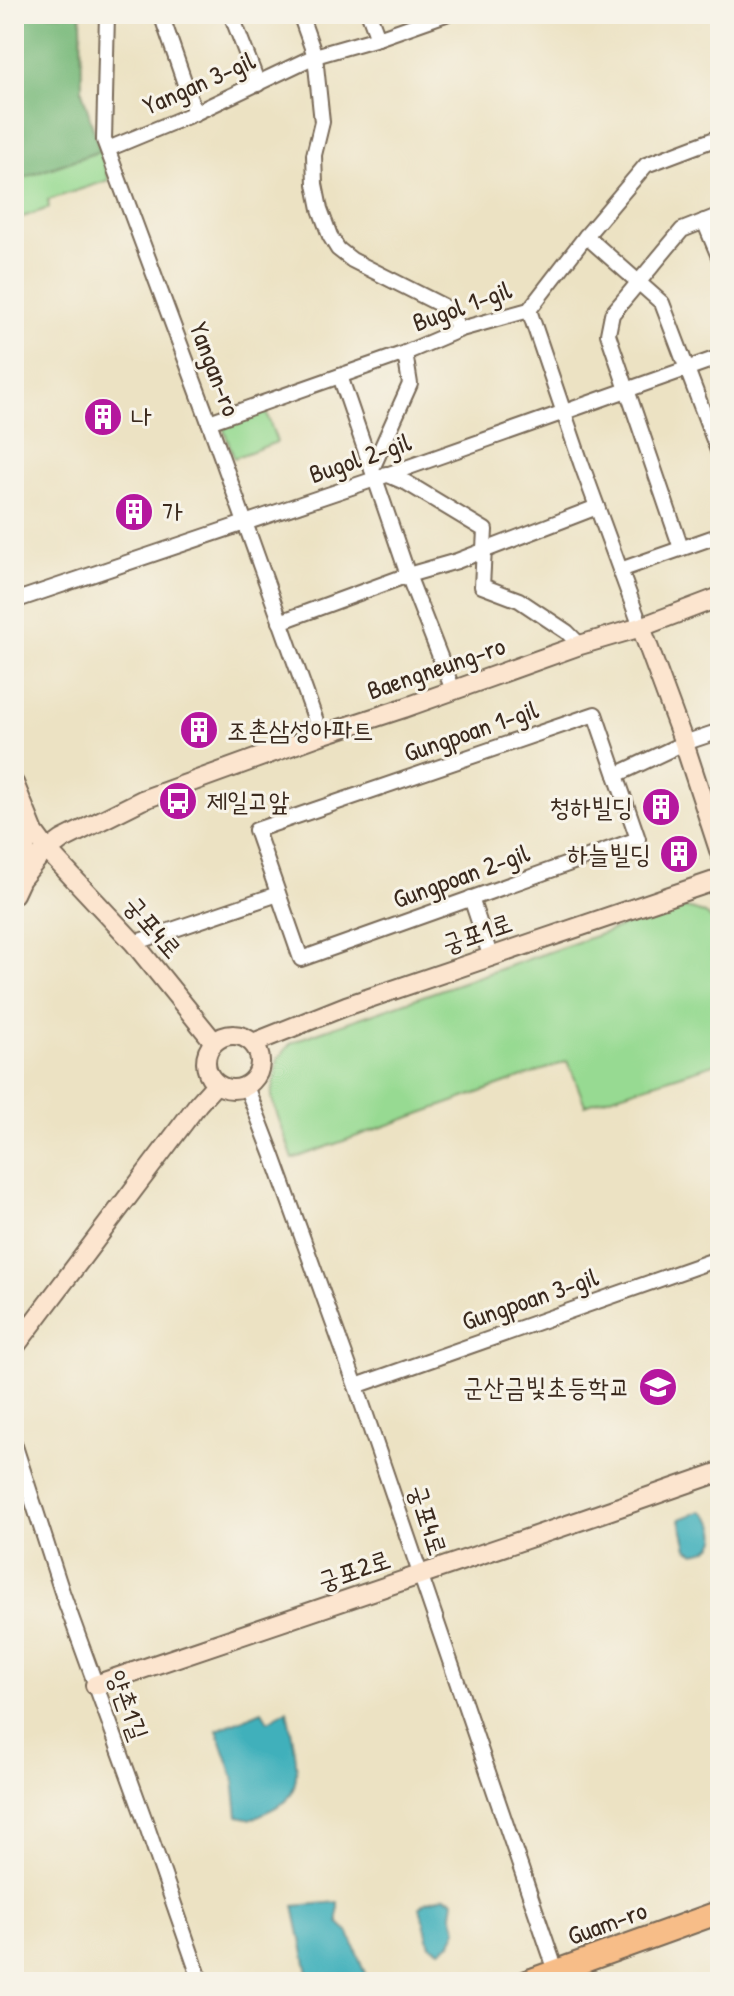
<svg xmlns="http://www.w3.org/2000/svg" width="734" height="1996" font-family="'Patrick Hand','Poor Story',sans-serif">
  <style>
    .green { fill: #97da92; stroke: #698258; stroke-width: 2 }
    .forest { fill: #79ba7c; stroke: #5a724d; stroke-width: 2 }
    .water { fill: #40b0bb; stroke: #3e6d6c; stroke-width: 2 }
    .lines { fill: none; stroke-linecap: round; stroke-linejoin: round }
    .street-casing { stroke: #796a58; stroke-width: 18 }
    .secondary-casing { stroke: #796a58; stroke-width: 22 }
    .primary-casing { stroke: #796a58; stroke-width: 26 }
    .street { stroke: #fff; stroke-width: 14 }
    .secondary { stroke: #fce5cf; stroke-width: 18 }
    .primary { stroke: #f7bd88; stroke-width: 22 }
    .labels { text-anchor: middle; stroke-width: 6; stroke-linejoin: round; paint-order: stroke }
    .street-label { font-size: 26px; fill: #3b2a1e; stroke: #f7f3e8 }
    .poi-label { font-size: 26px; fill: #3b2a1e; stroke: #f7f3e8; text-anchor: start }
  </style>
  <rect width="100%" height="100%" fill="#f7f3e8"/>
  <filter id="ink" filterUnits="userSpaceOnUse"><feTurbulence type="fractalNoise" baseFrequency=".0125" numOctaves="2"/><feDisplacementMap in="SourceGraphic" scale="16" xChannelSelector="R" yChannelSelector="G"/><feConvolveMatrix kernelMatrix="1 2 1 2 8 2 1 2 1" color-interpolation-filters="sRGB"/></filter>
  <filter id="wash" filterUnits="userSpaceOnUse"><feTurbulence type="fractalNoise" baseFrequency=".006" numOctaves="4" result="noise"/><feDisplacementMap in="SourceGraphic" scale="32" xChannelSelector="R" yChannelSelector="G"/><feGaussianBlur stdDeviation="1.8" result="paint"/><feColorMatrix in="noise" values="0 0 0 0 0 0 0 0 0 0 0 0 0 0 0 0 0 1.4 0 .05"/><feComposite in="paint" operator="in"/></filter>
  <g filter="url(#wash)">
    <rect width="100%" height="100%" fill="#ece2c3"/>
    <g class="green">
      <path d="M100,151L109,180L48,200L49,208L14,220V181Z"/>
      <path d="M266,412L277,442L234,458L223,427Z"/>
      <path d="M678,907C697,909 713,914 720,933V1062L585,1105L568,1061L293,1159L271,1097L278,1059L290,1044L305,1037Z"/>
    </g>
    <path class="forest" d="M14,14H81L82,91L100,151L14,181Z"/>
    <g class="water">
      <path d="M701,1511C715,1517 724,1540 708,1549C704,1552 699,1552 695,1553L687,1548L680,1519Z"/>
      <path d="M287,1710C291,1737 306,1776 287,1800C281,1806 261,1814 252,1819L238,1816L234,1779L217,1730L262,1711L268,1721Z"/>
      <path d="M444,1896L454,1900L452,1915L457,1929L451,1943L440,1950L430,1945L420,1907L426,1902Z"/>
      <path d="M338,1902V1922L349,1933L368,1982H322L323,1979L308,1973L294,1906Z"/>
    </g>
  </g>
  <g filter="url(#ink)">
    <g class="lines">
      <defs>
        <g id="street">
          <path d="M107,14L104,140L209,422L321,735"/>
          <path d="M161,14L195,113"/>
          <path d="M231,14L258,84"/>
          <path d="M300,14L315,56L322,122L314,155L315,184L320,209L330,236L338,249L352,260L443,306L461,329"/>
          <path d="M369,14L378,38"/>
          <path d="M108,149L195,113L315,56L378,38L446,14"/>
          <path d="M704,221L720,259"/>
          <path d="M586,236L662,303L720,456"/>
          <path d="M529,310L581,463L641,627"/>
          <path d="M340,376L408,575L453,690"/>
          <path d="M209,422L405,353L461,329L529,310L586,236L646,165L720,137"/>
          <path d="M372,469L410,384L405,353"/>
          <path d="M386,474L407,483L485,530L482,586L519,600L567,632L580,645"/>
          <path d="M681,548L608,334L612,314L682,230L720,215"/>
          <path d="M620,570L720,535"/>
          <path d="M14,601L375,479L720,357"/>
          <path d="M280,622L408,575L457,561L597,507"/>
          <path d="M595,714L638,839L301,959L256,830Z"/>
          <path d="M616,775L684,743L720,731"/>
          <path d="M471,898L490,955"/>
          <path d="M134,943L278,894"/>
          <path d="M246,1086L273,1156L356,1386L556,1971"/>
          <path d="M356,1386L720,1258"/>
          <path d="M14,1443L62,1592L144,1818L201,1982"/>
        </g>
        <g id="secondary">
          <path d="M641,627L684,743L720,853"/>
          <path d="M14,783L34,832L48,851L134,943L214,1042"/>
          <path d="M22,877L26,844V819"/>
          <path d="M14,894L21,879L39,857L62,840L142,800L321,735L404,708L580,645L641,627L720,597"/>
          <circle cx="233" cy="1062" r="27"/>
          <path d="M253,1043L346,1006L720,879"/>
          <path d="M14,1348L198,1104L216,1084"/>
          <path d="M95,1685L585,1519L720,1472"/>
        </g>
        <path id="primary" d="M526,1982L720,1912"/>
      </defs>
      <use href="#street" class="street-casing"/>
      <use href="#secondary" class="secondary-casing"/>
      <use href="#primary" class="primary-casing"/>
      <use href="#street" class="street"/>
      <use href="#secondary" class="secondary"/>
      <use href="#primary" class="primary"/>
    </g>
  </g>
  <defs>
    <symbol id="building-disc" viewBox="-11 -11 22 22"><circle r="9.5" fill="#b5179e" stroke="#f7f3e8"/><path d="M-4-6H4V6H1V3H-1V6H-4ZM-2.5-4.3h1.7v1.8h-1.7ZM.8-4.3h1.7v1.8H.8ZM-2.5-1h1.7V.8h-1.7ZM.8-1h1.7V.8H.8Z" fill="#fff"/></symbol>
    <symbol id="bus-disc" viewBox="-11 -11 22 22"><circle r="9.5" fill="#b5179e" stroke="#f7f3e8"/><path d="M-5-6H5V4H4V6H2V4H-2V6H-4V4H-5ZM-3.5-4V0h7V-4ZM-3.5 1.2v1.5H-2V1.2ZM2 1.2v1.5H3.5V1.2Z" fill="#fff"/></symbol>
    <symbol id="school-disc" viewBox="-11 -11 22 22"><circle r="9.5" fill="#b5179e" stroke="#f7f3e8"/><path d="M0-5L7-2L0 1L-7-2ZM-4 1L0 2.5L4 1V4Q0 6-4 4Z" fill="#fff"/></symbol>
  </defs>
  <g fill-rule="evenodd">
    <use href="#building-disc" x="81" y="395" width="44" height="44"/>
    <use href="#building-disc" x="112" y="490" width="44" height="44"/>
    <use href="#building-disc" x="177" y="708" width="44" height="44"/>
    <use href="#bus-disc" x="156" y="779" width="44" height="44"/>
    <use href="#building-disc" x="639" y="785" width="44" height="44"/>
    <use href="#building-disc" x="657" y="832" width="44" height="44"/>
    <use href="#school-disc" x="636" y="1365" width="44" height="44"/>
  </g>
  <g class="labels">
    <g class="street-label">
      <text transform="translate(199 83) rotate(-24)" y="9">Yangan 3-gil</text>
      <text transform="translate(462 306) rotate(-20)" y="9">Bugol 1-gil</text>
      <text transform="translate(215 369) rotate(69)" y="9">Yangan-ro</text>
      <text transform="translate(360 458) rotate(-19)" y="9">Bugol 2-gil</text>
      <text transform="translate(436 668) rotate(-19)" y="9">Baengneung-ro</text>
      <text transform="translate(471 731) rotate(-19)" y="9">Gungpoan 1-gil</text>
      <text transform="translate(461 876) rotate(-20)" y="9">Gungpoan 2-gil</text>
      <text transform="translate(153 927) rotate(49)" y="9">궁포4로</text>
      <text transform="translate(477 933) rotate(-19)" y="9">궁포1로</text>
      <text transform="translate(530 1299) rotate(-19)" y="9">Gungpoan 3-gil</text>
      <text transform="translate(428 1520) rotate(72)" y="9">궁포4로</text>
      <text transform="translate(354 1570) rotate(-19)" y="9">궁포2로</text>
      <text transform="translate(128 1705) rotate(70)" y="9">양촌1길</text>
      <text transform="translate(607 1923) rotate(-20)" y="9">Guam-ro</text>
    </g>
    <g class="poi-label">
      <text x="131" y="426">나</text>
      <text x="162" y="521">가</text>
      <text x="227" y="739">조촌삼성아파트</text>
      <text x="206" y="810">제일고앞</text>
      <text x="633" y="816" text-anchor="end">청하빌딩</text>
      <text x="651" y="863" text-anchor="end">하늘빌딩</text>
      <text x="630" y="1396" text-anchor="end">군산금빛초등학교</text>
    </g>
  </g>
  <rect width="734" height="1996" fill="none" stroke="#f7f3e8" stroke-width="48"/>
</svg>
